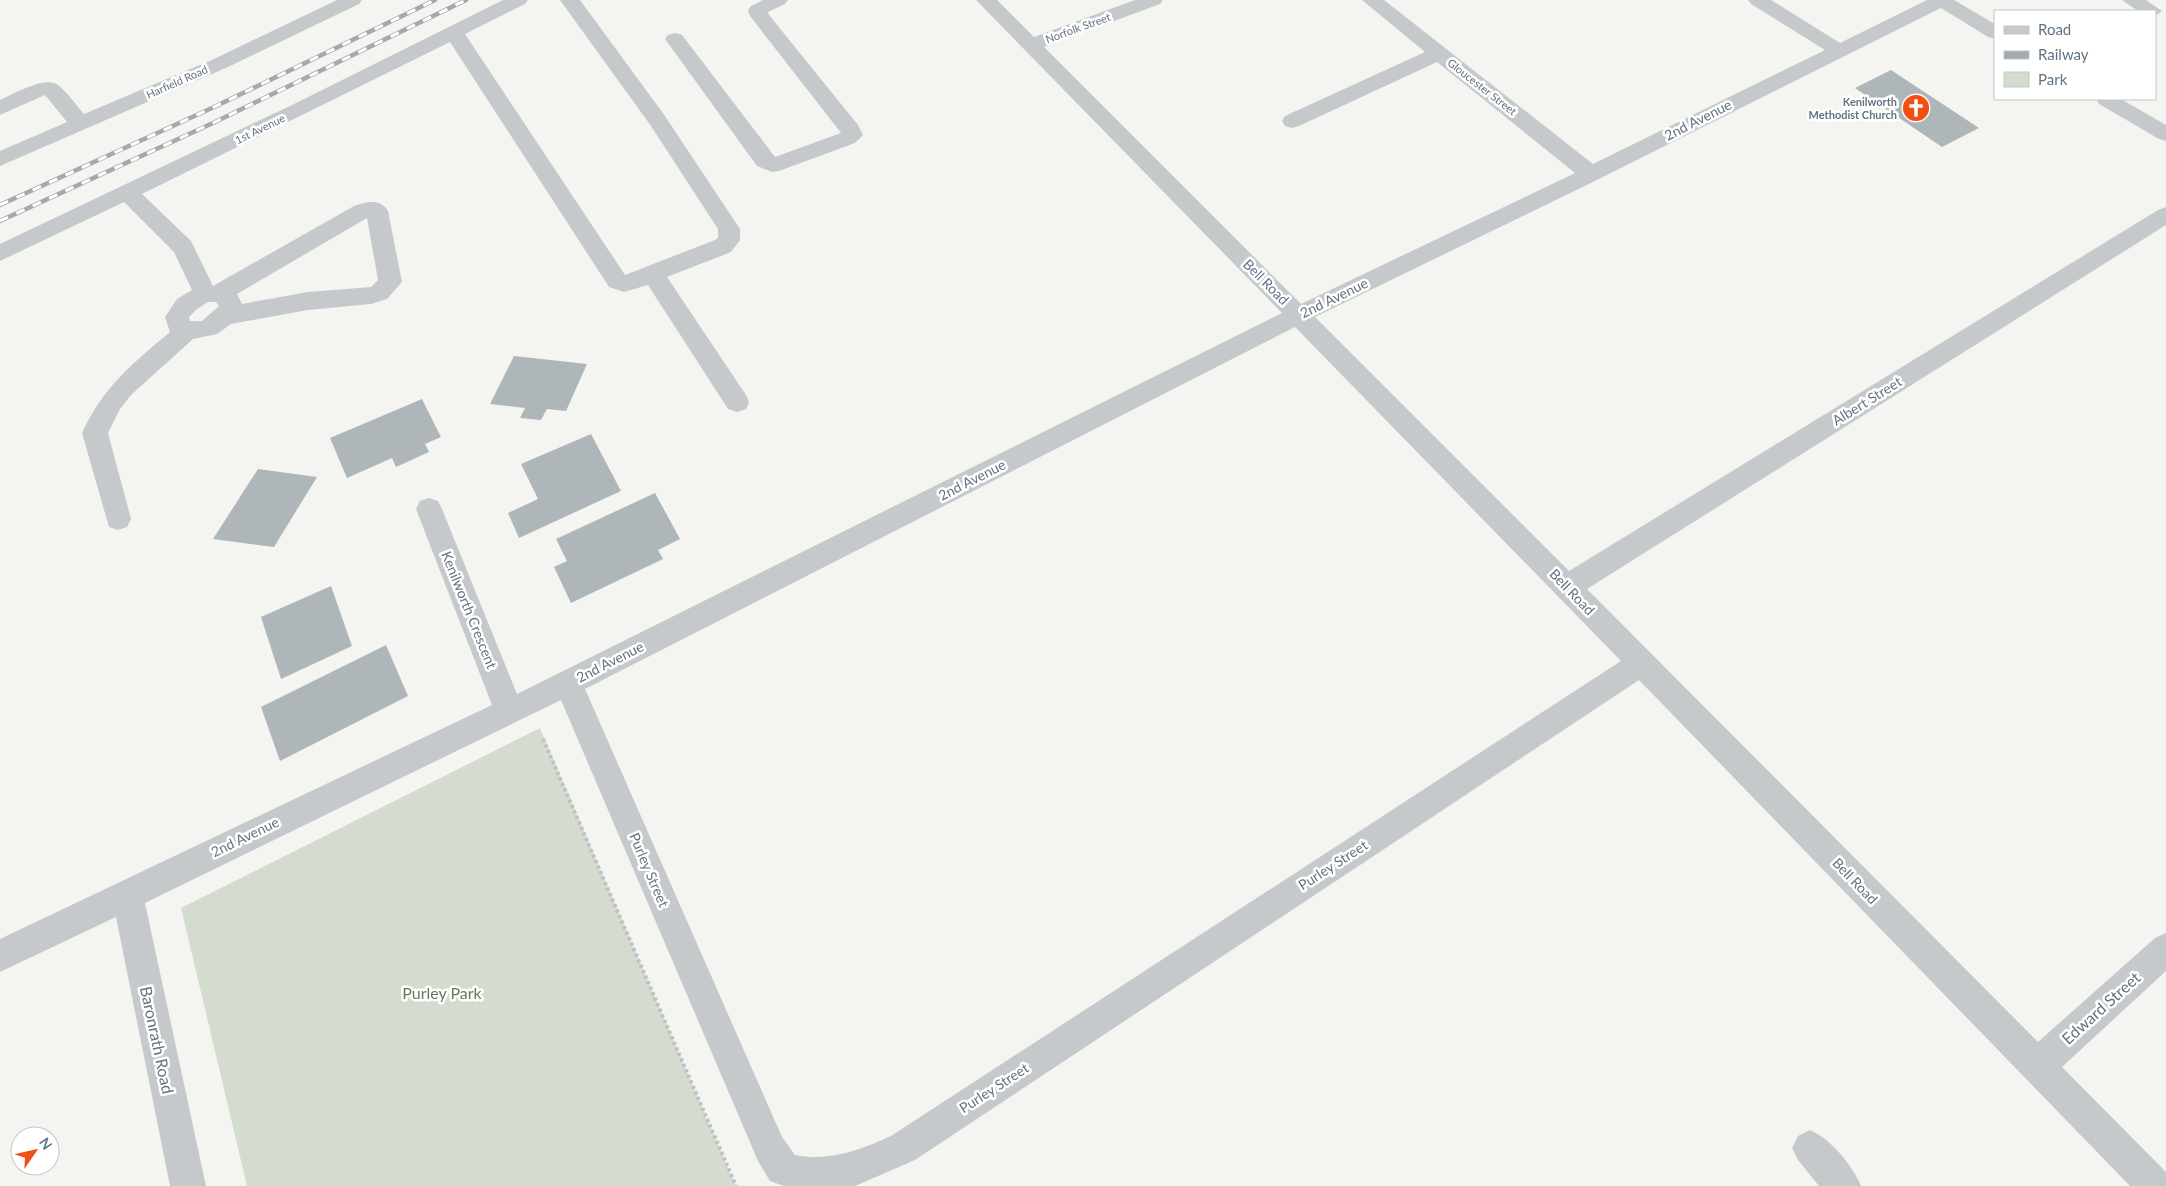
<svg xmlns="http://www.w3.org/2000/svg" width="2166" height="1186" font-family="Lato,sans-serif">
  <style>
    .green { fill: #d4dcd0 }
    .building { fill: #aeb6ba }
    .lines { fill: none; stroke-linecap: round; stroke-linejoin: round }
    .path { stroke: #bfc0c2; stroke-width: 4; stroke-dasharray: 3 3; stroke-linecap: butt }
    .minor { fill: #c6c9cc; fill-rule: evenodd }
    .rail-casing { stroke: #a3a9af; stroke-width: 4.5 }
    .rail { stroke: #fff; stroke-width: 3; stroke-dasharray: 9; stroke-linecap: butt }
    .labels { text-anchor: middle; stroke-width: 5; stroke-linejoin: round; paint-order: stroke }
    .far-street-label { font-size: 11px; fill: #617383; stroke: #fff }
    .far-poi-label { font-size: 11px; font-weight: bold; fill: #617383; stroke: #fff; text-anchor: end }
    .street-label { font-size: 14px; fill: #617383; stroke: #fff }
    .near-park-label { font-size: 16px; fill: #647a60; stroke: #fff }
    .near-street-label { font-size: 16px; fill: #617383; stroke: #fff }
  </style>
  <rect width="100%" height="100%" fill="#f4f5f0"/>
  <path class="green" d="M540,728L736,1186H247L181,908Z"/>
  <g class="building">
    <path d="M1891,70L1979,128L1942,147L1855,88Z"/>
    <path d="M514,356L587,364L566,411L547,409L541,420L520,418L525,408L490,404Z"/>
    <path d="M422,399L441,437L425,444L429,452L396,467L392,458L347,478L330,438Z"/>
    <path d="M591,434L621,491L519,538L508,513L538,499L521,464Z"/>
    <path d="M258,469L317,477L274,547L213,539Z"/>
    <path d="M655,493L680,539L658,550L663,559L571,603L554,567L567,561L556,539Z"/>
    <path d="M331,586L352,646L281,679L261,617Z"/>
    <path d="M386,645L408,696L280,761L261,707Z"/>
  </g>
  <g class="lines">
    <path class="path" d="M543,739L736,1186"/>
    <g class="minor">
      <path d="M337,0H362L359,4L228,67L0,166V151L67,122L45,95L0,115V100C13,94 46,75 58,85C68,93 76,105 84,114L214,59Z"/>
      <path d="M503,0H528L525,4L465,34L625,275L715,240L718,238V229L651,126L560,0H580L665,116L740,229V240L731,252L667,277L746,395L749,402L746,409L737,412L728,409L648,285L624,292L609,287L450,42L142,194L191,241L213,286L354,206C366,202 380,198 388,211L402,282L387,299L371,304L308,310L231,324L217,334L193,339L131,395L120,409L108,433L131,519L127,527L118,530L109,527L82,433C103,387 133,363 170,332L165,317L177,299L192,290L174,252L124,202L0,261V244L294,104ZM367,218L378,280L371,287L308,292L242,304L237,294ZM208,302H216L219,306L202,321H190L189,317L197,309Z"/>
      <path d="M763,0H788L785,4L768,12L769,15L858,125L863,135L855,143L779,171L772,172L757,166L665,39L668,35L675,33L682,35L775,157L841,133L750,16L748,10L751,6Z"/>
      <path d="M976,0H997L1034,37L1135,0H1163L1160,4L1044,47L1301,304L1575,173L1437,62L1299,126L1292,128L1285,126L1282,121L1285,116L1425,52L1362,0H1384L1593,164L1825,50L1751,4L1748,0H1771L1840,43L1927,0H1954L1995,24V39L1988,37L1941,8L1599,179L1315,317L1569,571L2158,210L2166,207V225L1587,589L2038,1042L2155,938L2166,933V971L2062,1067L2166,1172V1186H2130L1639,680L915,1160L855,1186H784L770,1181L758,1161L561,700L145,903L206,1186H170L116,917L0,972V939L492,705L416,509L420,501L429,498L438,501L442,509L517,694L1282,313ZM1295,327L1621,661L891,1136C861,1150 828,1162 795,1155L782,1137L585,689Z"/>
      <path d="M2122,0H2146L2162,11L2155,16V11H2138Z"/>
      <path d="M2096,99H2121L2166,125V141L2159,139L2099,104Z"/>
      <path d="M1810,1130C1831,1139 1852,1165 1861,1186H1819L1798,1160L1792,1148L1798,1136Z"/>
    </g>
    <defs>
      <g id="rail">
        <path d="M0,205L212,108L435,0"/>
        <path d="M0,221L213,123L466,0"/>
      </g>
    </defs>
    <use href="#rail" class="rail-casing"/>
    <use href="#rail" class="rail"/>
  </g>
  <defs>
    <symbol id="church-disc" viewBox="-11 -11 22 22"><circle r="9.5" fill="#f14f13" stroke="#fff"/><path d="M-1.2-6h2.4v3.5h3.3v2.4h-3.3V6h-2.4V-.1h-3.3v-2.4h3.3Z" fill="#fff"/></symbol>
  </defs>
  <g fill-rule="evenodd">
    <use href="#church-disc" x="1900" y="92" width="32" height="32"/>
  </g>
  <g class="labels">
    <g class="far-street-label">
      <text transform="translate(1078 28) rotate(-20)" y="4">Norfolk Street</text>
      <text transform="translate(177 82) rotate(-24)" y="4">Harfield Road</text>
      <text transform="translate(1482 87) rotate(38)" y="4">Gloucester Street</text>
      <text transform="translate(260 129) rotate(-26)" y="4">1st Avenue</text>
    </g>
    <g class="far-poi-label">
      <text x="1897" y="106">Kenilworth<tspan x="1897" dy="13">Methodist Church</tspan></text>
    </g>
    <g class="street-label">
      <text transform="translate(1698 120) rotate(-27)" y="5">2nd Avenue</text>
      <text transform="translate(1266 282) rotate(45)" y="5">Bell Road</text>
      <text transform="translate(1334 298) rotate(-26)" y="5">2nd Avenue</text>
      <text transform="translate(1867 401) rotate(-32)" y="5">Albert Street</text>
      <text transform="translate(972 480) rotate(-27)" y="5">2nd Avenue</text>
      <text transform="translate(1572 592) rotate(46)" y="5">Bell Road</text>
      <text transform="translate(469 610) rotate(68)" y="5">Kenilworth Crescent</text>
      <text transform="translate(610 662) rotate(-27)" y="5">2nd Avenue</text>
      <text transform="translate(245 837) rotate(-26)" y="5">2nd Avenue</text>
      <text transform="translate(1333 865) rotate(-33)" y="5">Purley Street</text>
      <text transform="translate(649 870) rotate(67)" y="5">Purley Street</text>
      <text transform="translate(1855 881) rotate(46)" y="5">Bell Road</text>
      <text transform="translate(994 1088) rotate(-33)" y="5">Purley Street</text>
    </g>
    <g class="near-park-label">
      <text x="442" y="999">Purley Park</text>
    </g>
    <g class="near-street-label">
      <text transform="translate(2101 1008) rotate(-42)" y="6">Edward Street</text>
      <text transform="translate(157 1040) rotate(78)" y="6">Baronrath Road</text>
    </g>
  </g>
  <rect x="1994" y="10" width="162" height="90" fill="#ffffff" stroke="#c0c7cd"/>
  <rect x="2004" y="26" width="25" height="8" fill="#c6c9cc" stroke="#c0c7cd"/>
  <text x="2038" y="35" font-size="15" fill="#617383">Road</text>
  <rect x="2004" y="51" width="25" height="8" fill="#a3a9af" stroke="#c0c7cd"/>
  <text x="2038" y="60" font-size="15" fill="#617383">Railway</text>
  <rect x="2004" y="72" width="25" height="15" fill="#d4dcd0" stroke="#c0c7cd"/>
  <text x="2038" y="85" font-size="15" fill="#617383">Park</text>
  <g transform="translate(35 1151) rotate(56)"><circle r="24" fill="#ffffff" stroke="#c0c7cd"/>
  <path d="M0-4L9 19L0 12L-9 19Z" fill="#f14f13"/>
  <text y="-8" font-size="14" font-weight="bold" text-anchor="middle" fill="#617383">N</text>
  </g>
</svg>
